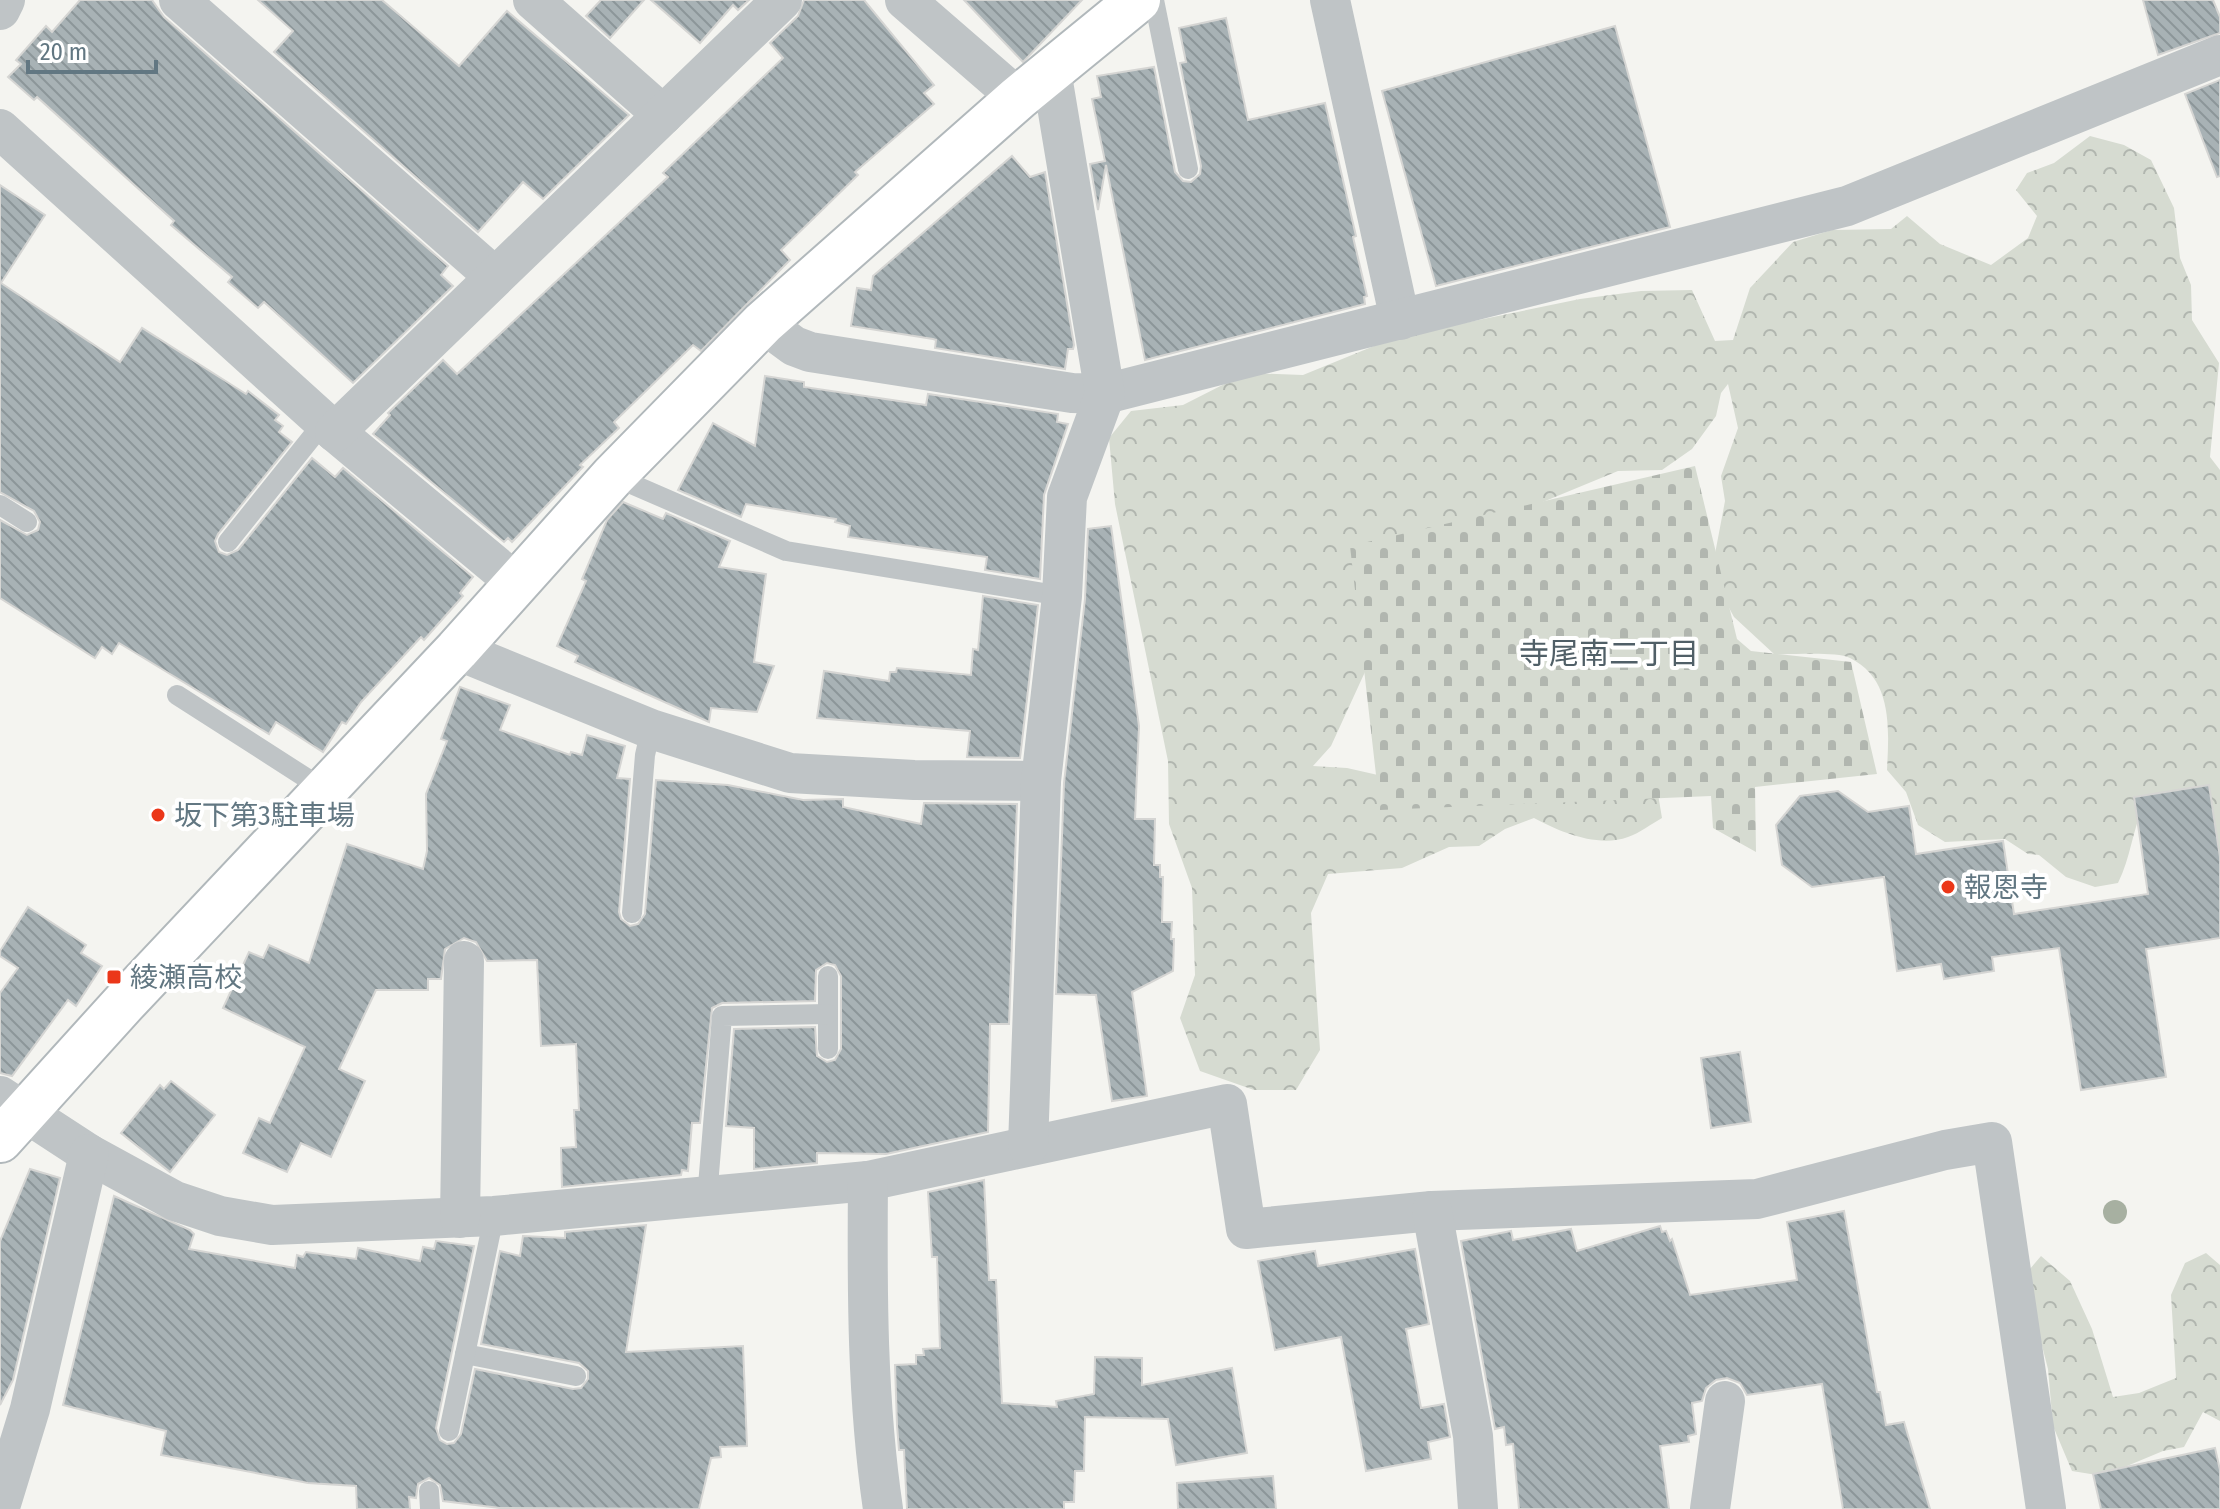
<svg xmlns="http://www.w3.org/2000/svg" width="2220" height="1509" font-family="'Fira Sans Condensed','Noto Sans JP',sans-serif">
  <style>
    .forest { fill: url(#forest-crowns) }
    .cemetery { fill: url(#cemetery-stones) }
    .building { fill: url(#building-back-hatch); stroke: #d5d5d3; stroke-width: 2 }
    .lines { fill: none; stroke-linecap: round; stroke-linejoin: round }
    .secondary-casing { stroke: #b1b8bb; stroke-width: 48 }
    .lane { stroke: #bfc4c6; stroke-width: 20 }
    .street { stroke: #bfc4c6; stroke-width: 40 }
    .secondary { stroke: #fff; stroke-width: 44 }
    .tree { fill: #a7b0a1 }
    .poi-dot { fill: #eb3719; stroke: #fff; stroke-width: 3 }
    .labels { text-anchor: middle; stroke-width: 8; stroke-linejoin: round; paint-order: stroke }
    .poi-label { font-size: 28px; fill: #627782; stroke: #fff; text-anchor: start }
    .neighbourhood-label { font-size: 30px; fill: #505f67; stroke: #fff }
  </style>
  <defs>
    <pattern id="forest-crowns" width="20" height="18" patternUnits="userSpaceOnUse" patternTransform="scale(2)"><rect width="20" height="18" fill="#d6dbd1"/><path d="M2 6a3 3 0 1 1 6 0M12 15a3 3 0 1 1 6 0" fill="none" stroke="#b1b6af"/></pattern>
    <pattern id="cemetery-stones" width="16" height="16" patternUnits="userSpaceOnUse" patternTransform="scale(2)"><rect width="16" height="16" fill="#d6dbd1"/><path d="M2 7V4a2 2 0 0 1 4 0v3zM10 15v-3a2 2 0 0 1 4 0v3z" fill="#b1b6af"/></pattern>
    <pattern id="building-back-hatch" width="6" height="6" patternUnits="userSpaceOnUse" patternTransform="scale(2)"><rect width="6" height="6" fill="#a8b2b5"/><path d="M-1 5l2 2M0 0l6 6M5-1l2 2" fill="none" stroke="#8c9699"/></pattern>
  </defs>
  <rect width="100%" height="100%" fill="#f4f4f0"/>
  <g class="forest">
    <path d="M2090,136L2124,145L2151,160L2174,208L2180,258L2191,285L2192,320L2219,363L2210,457L2220,470V909L2144,805C2132,831 2131,857 2118,883L2095,887L2066,877L2039,855L2028,854L2005,839L1945,842L1918,825L1906,792L1887,770C1889,729 1893,679 1850,658C1836,651 1791,655 1774,654L1734,617L1711,575L1725,501L1721,476L1738,428L1728,384L1721,393L1716,416L1692,449L1662,470L1618,471L1514,514L1370,661L1331,746L1313,766L1347,768L1400,780L1656,782L1662,818C1651,824 1640,833 1628,837C1598,848 1560,832 1534,818L1505,829L1479,846L1449,847L1402,868L1328,874L1311,913L1320,1050L1296,1090H1254L1200,1071L1180,1018L1195,975L1192,888L1169,824L1168,761L1115,504L1109,438L1131,411L1183,405L1246,373L1303,375L1396,337L1580,299L1641,291L1692,290L1715,341L1733,340L1750,288L1793,242L1832,230L1891,229L1907,216L1940,244L1991,265L2028,238L2037,216L2016,190L2027,173L2054,163Z"/>
    <path d="M2206,1253L2220,1265V1421L2203,1412L2184,1447L2163,1451L2103,1476L2072,1471L2053,1426L2048,1369L2024,1276L2041,1256L2070,1281L2092,1329L2113,1397L2139,1393L2176,1378L2171,1295L2185,1263Z"/>
  </g>
  <path class="cemetery" d="M1695,466L1737,639L1751,651L1851,662L1877,774L1755,787L1756,852L1713,828L1711,796L1380,810L1350,546Z"/>
  <g class="building">
    <path d="M80,0H152L164,17L448,266L441,275L453,286L353,383L264,302L258,308L228,282L232,277L171,225L174,221L37,97L34,100L8,77L21,64L16,60L46,26L52,32Z"/>
    <path d="M258,0H382L459,66L507,11L629,115L543,199L523,182L478,232L274,52L293,31Z"/>
    <path d="M601,0H644L610,38L586,16Z"/>
    <path d="M651,0H749L738,10L733,5L700,43Z"/>
    <path d="M804,0H864L934,85L924,93L934,104L855,172L858,175L781,250L790,260L701,351L693,345L614,422L619,428L580,465L583,467L512,542L508,538L504,542L373,434L390,415L388,413L443,360L457,374L668,177L663,173L783,58L770,43L798,16Z"/>
    <path d="M964,0H1082L1023,62Z"/>
    <path d="M2143,0H2213L2220,17V33L2158,55Z"/>
    <path d="M1226,18L1248,120L1325,103L1356,236L1353,237L1367,296L1364,297L1365,304L1145,360L1106,165L1098,210L1090,164L1105,161L1092,99L1101,97L1097,76L1154,67L1175,172L1183,181L1191,182L1200,174L1201,166L1180,63L1186,62L1179,28Z"/>
    <path d="M1615,26L1670,227L1436,286L1382,91Z"/>
    <path d="M2220,80V176L2217,177L2185,94Z"/>
    <path d="M1012,156L1030,177L1045,172L1074,345L1073,349H1068L1065,369L935,348L936,340L933,339L851,326L857,288L871,290L873,276Z"/>
    <path d="M0,185L45,215L1,283L120,362L142,328L246,394L248,391L279,415L275,420L283,426L279,432L292,442L218,534L215,541L219,552L227,555L238,550L312,458L335,477L343,468L473,577L460,593L463,596L424,640L421,637L361,702L346,724L342,722L323,752L276,722L269,734L119,643L112,654L102,647L95,658L0,598V520L27,535L38,530L40,522L34,511L0,492Z"/>
    <path d="M765,376L804,382V387L926,405L928,394L1058,414L1057,422L1068,424L1044,495L1040,579L985,570L987,557L848,537L850,526L835,522L836,519L746,504L741,517L678,490L713,423L755,446Z"/>
    <path d="M623,502L663,519L666,513L730,541L719,567L766,574L754,662L774,666L757,712L711,708L709,722L575,662L578,656L557,646L586,581L582,579L607,520Z"/>
    <path d="M1111,526L1139,726L1135,819H1155L1154,865H1160V877H1163L1162,922H1172L1171,939H1174L1173,971L1132,992L1147,1096L1112,1101L1096,995L1056,994L1064,783L1085,599L1088,529Z"/>
    <path d="M983,596L1038,605L1020,758L967,757L970,731L817,718L824,671L889,681L890,672H896L897,668L971,675L973,649L978,650Z"/>
    <path d="M460,687L510,705L500,730L570,755L571,752L582,755L587,735L625,746L617,778L630,779L619,912L621,919L630,926L638,924L645,914L656,780L728,785L803,800L843,799V807L921,824L924,803L1017,804L1009,1024H990L988,1132L886,1154L817,1153V1163L754,1169V1128L726,1126L734,1029L815,1027L817,1056L827,1062L835,1060L841,1049V976L835,965L827,963L816,970L815,1001L722,1003L712,1008L700,1123H692L688,1171L682,1170L681,1175L562,1187L561,1148L576,1147L574,1110H579L576,1044L541,1046L537,960L487,961L476,942L464,938L445,949L441,979H428V990H376L339,1069L365,1081L331,1157L301,1143L287,1172L243,1153L259,1118L270,1123L305,1047L223,1008L249,952L263,958L269,945L309,963L347,844L423,869L427,851L426,794L447,741L441,739Z"/>
    <path d="M2209,785L2220,857V938L2146,949L2166,1077L2081,1090L2059,948L1992,957L1994,971L1944,979L1941,964L1897,971L1884,877L1812,887L1782,865L1776,825L1800,796L1838,791L1868,812L1909,806L1916,854L2003,841L2014,914L2148,894L2134,797Z"/>
    <path d="M28,907L86,945L81,953L102,966L76,1006L68,1000L12,1076L0,1073V993L18,968L0,956V951Z"/>
    <path d="M1740,1052L1751,1122L1711,1128L1701,1058Z"/>
    <path d="M171,1081L215,1115L170,1172L121,1133L160,1085L164,1089Z"/>
    <path d="M30,1169L60,1178L13,1380L0,1405V1241Z"/>
    <path d="M984,1180L989,1280H996L1002,1403L1057,1407L1056,1401L1094,1394L1095,1357L1142,1358V1385L1232,1368L1247,1453L1176,1465L1168,1419L1085,1417L1084,1471H1075L1074,1502H1064V1509H907L904,1450H899L897,1425L895,1365L916,1364V1355H924L923,1349L940,1348L937,1257H932L928,1192Z"/>
    <path d="M114,1196L190,1230L194,1234L189,1249L295,1268L297,1255L303,1257L306,1252L356,1259L358,1248L420,1261L423,1247L434,1249L436,1241L474,1246L436,1428L440,1440L447,1444L454,1443L461,1434L475,1369L573,1389L581,1388L588,1379V1371L579,1363L481,1344L500,1251L520,1256L523,1236L565,1238V1232L646,1225L626,1352L743,1346L747,1446L720,1447L721,1457L711,1458L699,1509L500,1508L443,1501L440,1485L429,1478L418,1484L416,1498L409,1497L410,1509H357L356,1486L308,1483L161,1455L166,1431L63,1405Z"/>
    <path d="M1844,1211L1877,1392H1880L1886,1425L1904,1422L1930,1509H1843L1822,1384L1747,1395L1740,1383L1727,1378L1716,1380L1706,1388L1702,1401L1692,1403L1696,1434L1688,1436L1689,1442L1660,1446L1669,1509H1519L1513,1444L1506,1445L1504,1427L1495,1429L1461,1241L1511,1231L1513,1240L1571,1229L1577,1251L1660,1226L1662,1232L1666,1231L1670,1241L1672,1239L1690,1295L1797,1280L1787,1222Z"/>
    <path d="M1415,1249L1429,1324L1406,1329L1421,1408L1444,1404L1450,1437L1428,1442L1431,1459L1366,1471L1341,1337L1275,1350L1258,1261L1315,1251L1318,1266Z"/>
    <path d="M2215,1448L2220,1470V1509H2101L2093,1474Z"/>
    <path d="M1273,1476L1276,1509H1178L1177,1483Z"/>
  </g>
  <g class="lines">
    <defs>
      <path id="secondary" d="M0,1140L124,1003L457,650L613,476L763,323L1018,98L1138,0"/>
    </defs>
    <use href="#secondary" class="secondary-casing"/>
    <g class="lane">
      <path d="M1154,0L1188,169"/>
      <path d="M613,476L786,551L1062,596"/>
      <path d="M0,505L27,522"/>
      <path d="M228,542L324,422"/>
      <path d="M177,695L325,790"/>
      <path d="M632,913L645,755L651,729"/>
      <path d="M828,976V1049"/>
      <path d="M707,1198L722,1016L828,1014"/>
      <path d="M465,1354L576,1376"/>
      <path d="M449,1431L494,1216"/>
      <path d="M429,1491L430,1509"/>
    </g>
    <g class="street">
      <path d="M179,0L495,277"/>
      <path d="M533,0L663,115"/>
      <path d="M905,0L1018,98"/>
      <path d="M1330,0L1400,320"/>
      <path d="M0,10L5,0"/>
      <path d="M0,129L335,432L515,582"/>
      <path d="M763,323L794,346L810,352L1072,393L1105,394L1847,206L2220,55"/>
      <path d="M335,432L782,0"/>
      <path d="M457,650L651,729L790,773L914,780L1041,781"/>
      <path d="M0,1096L89,1154L175,1201L220,1216L272,1225L494,1216L868,1181L1227,1104L1246,1229L1432,1211L1757,1199L1945,1150L1992,1142L2046,1509"/>
      <path d="M1028,1146L1041,781L1062,596L1067,497L1105,394L1051,70"/>
      <path d="M868,1181C867,1291 867,1400 883,1509"/>
      <path d="M1432,1211L1473,1436L1478,1509"/>
      <path d="M460,1218L464,961"/>
      <path d="M0,1507L30,1409L89,1154"/>
      <path d="M1710,1509L1725,1401"/>
    </g>
    <use href="#secondary" class="secondary"/>
  </g>
  <circle class="tree" cx="2115" cy="1212" r="12"/>
  <g class="poi-dot">
    <circle cx="158" cy="815" r="8"/>
    <circle cx="1948" cy="887" r="8"/>
    <rect x="106" y="969" width="16" height="16" rx="4"/>
  </g>
  <g class="labels">
    <g class="poi-label">
      <text x="174" y="825">坂下第3駐車場</text>
      <text x="1964" y="897">報恩寺</text>
      <text x="130" y="987">綾瀬高校</text>
    </g>
    <g class="neighbourhood-label">
      <text x="1609" y="664">寺尾南二丁目</text>
    </g>
  </g>
  <path d="M28 60v12h128v-12" fill="none" stroke="#627782" stroke-width="4"/>
  <text x="40" y="60" font-size="24" fill="#627782" stroke="#ffffff" stroke-width="6" paint-order="stroke">20 m</text>
</svg>
